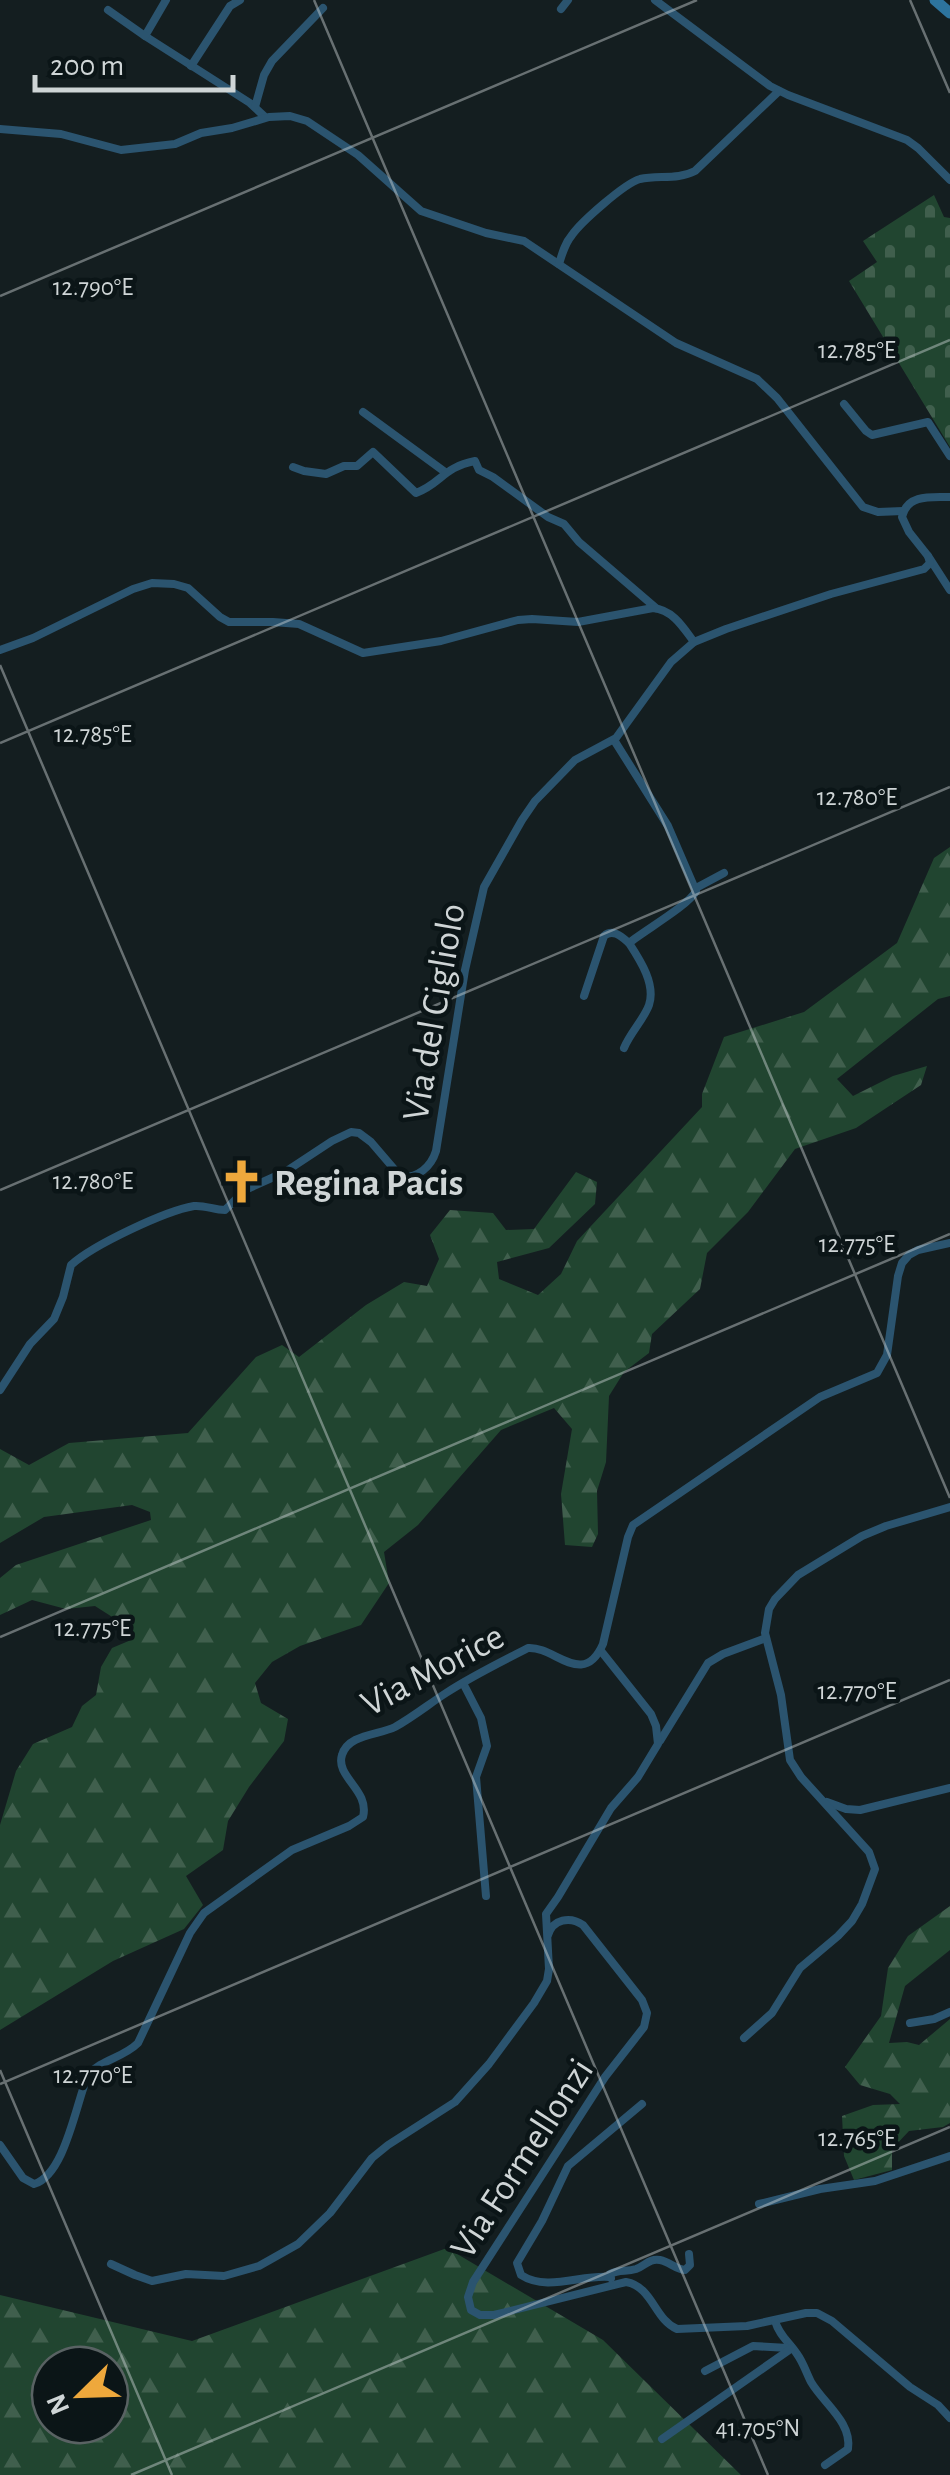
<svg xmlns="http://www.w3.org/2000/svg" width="950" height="2475" font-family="'Alegreya Sans',sans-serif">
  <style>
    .forest { fill: url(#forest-firs); fill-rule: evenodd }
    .cemetery { fill: url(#cemetery-stones) }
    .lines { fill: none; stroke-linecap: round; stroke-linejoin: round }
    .minor { stroke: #2b546f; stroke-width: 8 }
    .secondary { stroke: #2d749e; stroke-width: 11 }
    .ticks { fill: none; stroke: #cfd5d6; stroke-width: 2.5; stroke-opacity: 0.45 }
    .labels { text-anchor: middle; stroke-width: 9; stroke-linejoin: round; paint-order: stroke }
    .street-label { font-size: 38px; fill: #cfd5d6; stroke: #0b1517 }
    .poi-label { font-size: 38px; font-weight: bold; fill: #cfd5d6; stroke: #0b1517; text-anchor: start }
    .ticks-label { font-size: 25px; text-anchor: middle; fill: #cfd5d6; stroke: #0b1517; stroke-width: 9; stroke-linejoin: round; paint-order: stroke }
  </style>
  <defs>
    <pattern id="forest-firs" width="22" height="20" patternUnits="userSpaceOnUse" patternTransform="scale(2.5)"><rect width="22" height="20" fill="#214530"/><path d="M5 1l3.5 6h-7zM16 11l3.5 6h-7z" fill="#405f4d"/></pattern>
    <pattern id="cemetery-stones" width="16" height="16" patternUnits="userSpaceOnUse" patternTransform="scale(2.5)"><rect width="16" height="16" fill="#214530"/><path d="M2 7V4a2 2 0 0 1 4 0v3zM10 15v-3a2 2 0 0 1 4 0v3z" fill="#405f4d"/></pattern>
  </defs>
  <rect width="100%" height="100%" fill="#141e20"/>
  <g class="forest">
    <path d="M950,847V996L938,999L837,1079L853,1096L893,1076L927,1066L921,1085L856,1128L795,1149L748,1212L707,1253L700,1289L652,1334L649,1353L624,1372L609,1396L606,1462L597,1491L598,1534L592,1547L565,1545L561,1494L572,1429L554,1408L501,1430L418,1525L384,1552L389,1583L361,1625L300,1646L272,1662L255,1683L261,1703L288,1719L284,1741L249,1787L228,1821L223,1850L186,1876L203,1905L184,1929L113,1961L0,2030V1825L16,1771L33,1744L72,1727L82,1706L96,1695L101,1667L112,1648L131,1640L128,1627L95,1606L66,1609L32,1600L0,1615V1578L16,1565L151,1520L150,1512L132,1505L44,1517L0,1543V1449L29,1465L69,1443L188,1433L256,1357L282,1345L299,1357L366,1305L404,1282L427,1286L439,1259L430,1235L450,1210L493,1213L506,1230L534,1229L576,1172L597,1182L595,1204L549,1248L497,1262L499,1279L538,1295L561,1274L577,1241L702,1107V1094L724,1037L804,1012L897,943L934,858Z"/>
    <path d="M950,1906V1950L905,1986L889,2043L907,2042L919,2045L950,2019V2123L943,2127L909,2131L892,2149V2170L854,2180L844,2156L842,2116L873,2105L900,2104L890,2094L860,2085L845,2067L881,2016L888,1968L908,1936Z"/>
    <path d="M447,2248L603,2340L741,2475H0V2295L192,2341ZM50,2365H110V2425H50Z"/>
  </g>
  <path class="cemetery" d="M934,195L944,217L950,218V447L849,281L877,262L863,241Z"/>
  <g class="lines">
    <g class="minor">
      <path d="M166,0L145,36L250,103L265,117"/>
      <path d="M655,0L770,86L788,95L907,140L918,148L950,180"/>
      <path d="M561,9L568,0"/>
      <path d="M108,10L145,36"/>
      <path d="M191,66L230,6L240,0"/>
      <path d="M255,107L264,75L272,61L323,8"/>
      <path d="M0,129L61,134L121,150L175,144L201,133L232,128L269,117L290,116L307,121L358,155L421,211L486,233L524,241L676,343L757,379L777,398L863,507L878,512L903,511"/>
      <path d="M559,264C562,254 565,243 572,235C581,222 625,183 640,179C658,175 678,180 695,171L779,91"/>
      <path d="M844,404L866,431L872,435L928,422L950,456"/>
      <path d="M363,412L445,472"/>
      <path d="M293,467L304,471L326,474L344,466H357L373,452L416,493C441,484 443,467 475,461L479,470L493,477L548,517L564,524L579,542L656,608"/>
      <path d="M950,497C931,497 907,494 902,517L909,532L928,556L950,590"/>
      <path d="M0,650L33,638L133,589L152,583L174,584L188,588L220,617L229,622H273L299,624L363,653L441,641L518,620L532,619L578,622L653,608C673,610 683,627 694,642"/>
      <path d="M614,740L668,826L696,891C689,905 645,930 629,943C640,960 656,984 649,1005C644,1019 630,1033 624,1048"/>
      <path d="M696,888L724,873"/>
      <path d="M584,996L604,936C613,928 622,937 629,943"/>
      <path d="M0,1390L30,1344L54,1319L63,1297L71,1265C93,1245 165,1211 194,1206C205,1205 214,1210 225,1210L245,1190L285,1172L332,1141L351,1132L359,1133L371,1142L401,1177C418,1178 431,1167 436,1151L465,970L484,887L522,820L535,801L575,760L616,738L671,662L694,642L726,629L831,594L924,569L930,563L928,556"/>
      <path d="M463,1683L481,1718L487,1746L476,1777L486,1896"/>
      <path d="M660,1741L708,1663L723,1654L766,1638"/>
      <path d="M827,1802L846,1809L860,1810L950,1788"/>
      <path d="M548,1935C553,1919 570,1916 583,1925L642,2000L647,2013L644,2027L605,2077L473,2282L468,2297L471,2310L480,2315H494L626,2282C653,2287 654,2319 677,2329L747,2326L806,2313H817L832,2321L910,2387L938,2405L950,2418"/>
      <path d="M910,2023L934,2019L950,2012"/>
      <path d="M744,2038L772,2013L800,1968L838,1936L852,1921L862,1904L875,1869L869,1852L801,1777L790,1760L781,1695L765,1633L769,1609L775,1599L798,1575L862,1536L886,1526L950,1507"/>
      <path d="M0,2145L23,2178L34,2184C65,2175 76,2103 88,2075C102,2059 123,2058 138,2043L190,1933L204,1913L292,1850L349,1826L363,1817C370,1790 335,1777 342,1755C348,1734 379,1735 395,1727C413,1717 429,1704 446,1693C472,1676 501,1662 528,1648C555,1646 583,1689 603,1644L628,1537L633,1525L820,1397L877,1373L887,1355L898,1276L902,1263L909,1255L918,1250L950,1243"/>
      <path d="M759,2204L820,2189L875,2181L950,2156"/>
      <path d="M111,2264L135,2275L152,2281L186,2274L224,2276L259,2266L298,2244L330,2213L372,2158L388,2145L455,2102L489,2064L534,2003L547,1981L549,1969L546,1914L558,1897L611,1808L638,1777L658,1744L656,1726L651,1714L601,1651"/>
      <path d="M610,2277C582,2274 547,2292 521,2275L517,2263L542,2221L568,2166L642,2104"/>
      <path d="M611,2278L610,2274C619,2269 626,2272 636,2269C645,2266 649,2258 660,2260C670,2262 675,2269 685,2270L690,2265L689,2254"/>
      <path d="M775,2321C779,2335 789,2342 797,2354C803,2362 806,2372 811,2382C824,2404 852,2422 848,2449L825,2465"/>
      <path d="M705,2371L753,2346L788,2348"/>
      <path d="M662,2439L792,2348"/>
    </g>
    <path class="secondary" d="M935,0L950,13"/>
  </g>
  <path class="ticks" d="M314,0L950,1498M910,0L950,93M0,296L697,0M0,665L768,2475M0,743L950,340M0,1190L950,787M0,1637L950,1234M0,2070L172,2475M0,2084L950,1680M131,2475L950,2127"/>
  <defs>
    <symbol id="church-bare" viewBox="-9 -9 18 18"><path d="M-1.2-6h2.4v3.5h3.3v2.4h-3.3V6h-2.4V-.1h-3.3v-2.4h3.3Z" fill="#eea83c" stroke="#0b1517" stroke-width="2.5" paint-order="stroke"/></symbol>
  </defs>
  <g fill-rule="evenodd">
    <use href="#church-bare" x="210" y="1150" width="63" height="63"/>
  </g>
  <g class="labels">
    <g class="street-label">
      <text transform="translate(433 1012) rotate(-80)" y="13">Via del Cigliolo</text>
      <text transform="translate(432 1669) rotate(-28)" y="13">Via Morice</text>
      <text transform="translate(521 2158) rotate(-57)" y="13">Via Formellonzi</text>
    </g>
    <g class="poi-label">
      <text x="274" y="1195">Regina Pacis</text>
    </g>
  </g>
  <g class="ticks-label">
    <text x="93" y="295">12.790°E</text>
    <text x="857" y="358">12.785°E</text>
    <text x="93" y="742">12.785°E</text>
    <text x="857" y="805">12.780°E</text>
    <text x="93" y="1189">12.780°E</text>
    <text x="857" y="1252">12.775°E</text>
    <text x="93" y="1636">12.775°E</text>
    <text x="857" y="1699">12.770°E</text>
    <text x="93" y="2083">12.770°E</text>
    <text x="857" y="2146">12.765°E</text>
    <text x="758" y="2436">41.705°N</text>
  </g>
  <g transform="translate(80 2395) rotate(247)"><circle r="48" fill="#0b1517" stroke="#596263" stroke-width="2.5"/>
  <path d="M0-8L18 38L0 25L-18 38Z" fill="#eea83c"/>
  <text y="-15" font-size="28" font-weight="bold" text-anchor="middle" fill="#cfd5d6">N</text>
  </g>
  <path d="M35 75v15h198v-15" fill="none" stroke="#cfd5d6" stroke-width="5"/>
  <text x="50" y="75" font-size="30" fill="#cfd5d6" stroke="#0b1517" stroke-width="8" paint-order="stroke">200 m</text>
</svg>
